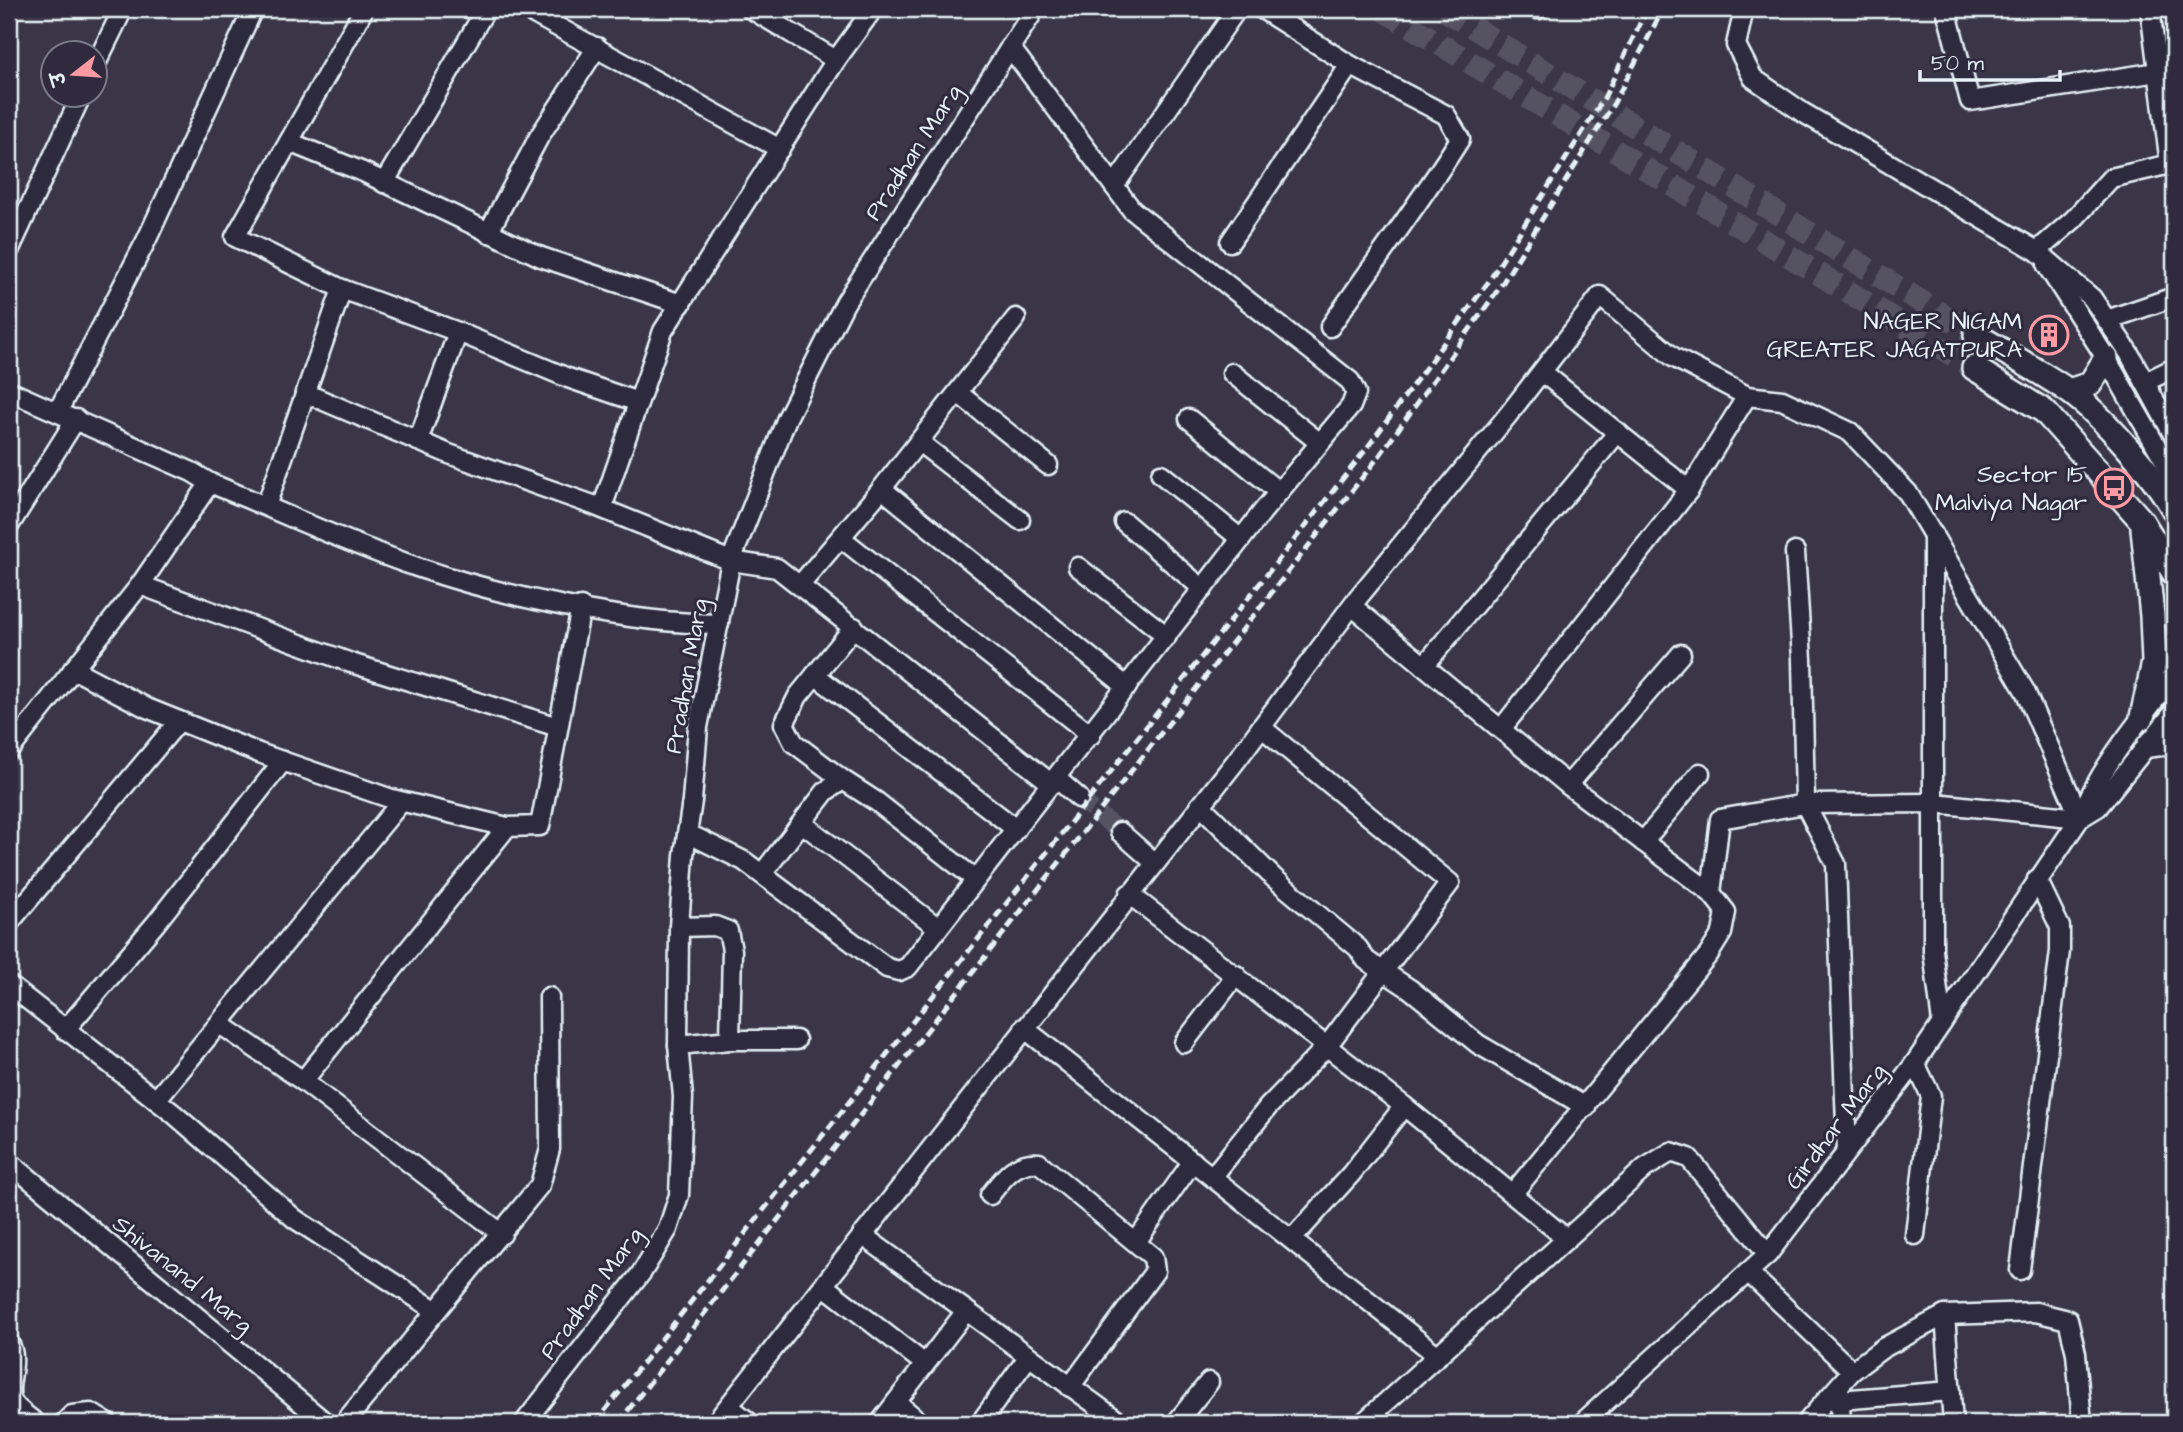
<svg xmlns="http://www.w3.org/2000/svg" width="2183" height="1432" font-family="'Architects Daughter','Playpen Sans Deva',sans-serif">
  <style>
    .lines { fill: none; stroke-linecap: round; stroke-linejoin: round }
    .minor-tunnel { stroke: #545262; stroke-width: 18; stroke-dasharray: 18 9; stroke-linecap: butt }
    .major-tunnel { stroke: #545262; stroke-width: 23; stroke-dasharray: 23 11; stroke-linecap: butt }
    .minor-casing { stroke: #e8f1f8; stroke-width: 23 }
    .major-casing { stroke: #e8f1f8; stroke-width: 28 }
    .minor { stroke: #2f2a3d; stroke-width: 18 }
    .major { stroke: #2f2a3d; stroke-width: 23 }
    .rail { stroke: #e8f1f8; stroke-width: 5; stroke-dasharray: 10 5; stroke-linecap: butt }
    .labels { text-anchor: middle; stroke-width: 6; stroke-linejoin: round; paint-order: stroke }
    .street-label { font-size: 24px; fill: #e8f1f8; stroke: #2f2a3d }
    .poi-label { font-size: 24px; fill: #e8f1f8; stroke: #2f2a3d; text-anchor: end }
  </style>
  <rect width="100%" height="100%" fill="#3a3648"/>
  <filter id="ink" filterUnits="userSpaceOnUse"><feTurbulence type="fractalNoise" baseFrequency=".0143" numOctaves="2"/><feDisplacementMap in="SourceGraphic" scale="14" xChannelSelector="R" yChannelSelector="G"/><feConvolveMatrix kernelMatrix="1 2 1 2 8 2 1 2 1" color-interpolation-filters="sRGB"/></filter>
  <g filter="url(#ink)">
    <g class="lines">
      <path class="minor-tunnel" d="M1079,798L1120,832"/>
      <g class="major-tunnel">
        <path d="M1382,9L1974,368"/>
        <path d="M1443,9L1976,335"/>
      </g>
      <defs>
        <g id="minor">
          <path d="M364,9L235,237L342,289L458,332L568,378L638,402"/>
          <path d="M525,9L780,149"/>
          <path d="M751,9L836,60"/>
          <path d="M1262,9L1350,65L1446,115L1460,139C1419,204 1373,264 1330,327"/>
          <path d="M1538,9H1539"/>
          <path d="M1744,9L1736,45L1753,78L1802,112L2037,251L2092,298L2129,353L2174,436"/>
          <path d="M1946,9L1970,101L2158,72"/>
          <path d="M94,68L123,9"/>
          <path d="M289,142L363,172L541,257L681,304"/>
          <path d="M384,183L486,9"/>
          <path d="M1114,186L1237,9"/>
          <path d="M488,233L539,137L597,47"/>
          <path d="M1230,242L1350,65"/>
          <path d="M9,251L82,94"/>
          <path d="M2037,251L2073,220L2111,178L2170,164L2150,9"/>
          <path d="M2047,266L2106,358L2174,477"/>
          <path d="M2107,320L2174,297"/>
          <path d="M1542,372L1689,490"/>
          <path d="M1232,373L1320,443"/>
          <path d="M2145,382L2174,368"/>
          <path d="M9,391L192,472L210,483C279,511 346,543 417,567C504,597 627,623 719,624"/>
          <path d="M305,393L449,454L593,505L731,561L777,568L1052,784"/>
          <path d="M958,393L1048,465"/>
          <path d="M58,411L147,239L253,9"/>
          <path d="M1189,419L1279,492"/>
          <path d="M418,441L458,332"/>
          <path d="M919,442L1020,520"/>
          <path d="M1161,474L1241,539"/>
          <path d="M882,489L1127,687"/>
          <path d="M266,506L342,289"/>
          <path d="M602,508L663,331L836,60L873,9"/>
          <path d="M1124,522L1203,589"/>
          <path d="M9,526L76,419"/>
          <path d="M1933,534V951L1942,1023"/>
          <path d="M841,538L1091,735"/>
          <path d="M1795,552L1802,659L1805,804L1836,864L1847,1151"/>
          <path d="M1078,567L1167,636"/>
          <path d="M140,585L351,663L558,727"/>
          <path d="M800,585L879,492L1016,318"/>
          <path d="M1352,606L1568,785L1711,893L1726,912L1722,933L1709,954L1513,1193"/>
          <path d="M1424,666L1618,432"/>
          <path d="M73,669L147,708L259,753L392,799L507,827L540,826L581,607"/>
          <path d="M815,675L1016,829"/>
          <path d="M1502,728L1689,490L1747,396"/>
          <path d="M9,751L140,585L210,483"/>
          <path d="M1056,778L1079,798"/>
          <path d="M843,780L794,743L784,724L798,696L854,627"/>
          <path d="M1568,785L1681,654"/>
          <path d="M1200,805L1274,878L1358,948L1366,960L1410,989L1478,1044L1586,1107"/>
          <path d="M802,823L937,927"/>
          <path d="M1120,832L1154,862"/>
          <path d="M687,833L744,861L887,968L899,971L908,967L1263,511L1351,406L1356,393L1350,381L1132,210L1010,47"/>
          <path d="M1643,842L1700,773"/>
          <path d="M762,874L826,791L843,780L877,802L975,879"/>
          <path d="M1711,893L1720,819L1805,804L1934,803L2080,818L2098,807L2174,712"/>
          <path d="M1129,894L1404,1106L1567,1239"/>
          <path d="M9,923L179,721"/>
          <path d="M679,927L715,926L728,931L732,950L730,1040"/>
          <path d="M9,985L174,1114L295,1219L435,1310"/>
          <path d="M220,1024L303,1081L507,827"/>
          <path d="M1024,1028L1438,1356"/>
          <path d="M65,1030L156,923L283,761"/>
          <path d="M1184,1043L1236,975"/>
          <path d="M678,1045L730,1040H796"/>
          <path d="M1915,1063L1931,1096L1915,1235"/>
          <path d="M303,1081L502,1234"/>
          <path d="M156,1100L401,802"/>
          <path d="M9,1162L326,1423"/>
          <path d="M1213,1176L1268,1107L1327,1046L1450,883L1261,727"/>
          <path d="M990,1195C1004,1177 1015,1161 1039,1163L1153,1257L1155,1271L1070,1387"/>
          <path d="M862,1235L1121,1423"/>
          <path d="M1292,1239L1351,1174L1404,1106"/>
          <path d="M1136,1242L1193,1161"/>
          <path d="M2020,1270L2060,951V927L2037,879"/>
          <path d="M1748,1272L1852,1371L1883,1348L1945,1315L2036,1312L2068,1320L2076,1353L2082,1423"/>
          <path d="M824,1286L925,1364"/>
          <path d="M1945,1315L1953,1423"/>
          <path d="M9,1343C21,1363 2,1390 14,1404C20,1412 29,1417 36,1423"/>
          <path d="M1839,1388L1841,1423"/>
          <path d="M1839,1400L1951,1391"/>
          <path d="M896,1402L921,1423"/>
          <path d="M730,1407L750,1423"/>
          <path d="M64,1423L72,1415L91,1413L107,1423"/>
          <path d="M344,1423L540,1185L550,1149L549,997"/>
          <path d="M524,1423L642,1272L668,1229L679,1195L683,1097L678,1045L679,927L684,855L692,801L698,727L731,561L787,418L845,303L1035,9"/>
          <path d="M715,1423L1236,761L1356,600L1508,415L1600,296L1673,357L1747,396L1782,400L1850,432L1908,493L2025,691L2080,818"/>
          <path d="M880,1423L966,1311"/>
          <path d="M980,1423L1029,1356"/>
          <path d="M1176,1423L1209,1382"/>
          <path d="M1363,1423L1645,1168L1671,1152L1689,1158L1768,1254"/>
          <path d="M1582,1423L1768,1254L1915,1063L2080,818C2100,766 2141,719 2174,675"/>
          <path d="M1806,1423L1852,1371"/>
        </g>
        <g id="major">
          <path d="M1976,335C2007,354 2040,371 2070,392C2101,414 2155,476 2174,510"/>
          <path d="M1974,368L2044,411L2141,520L2174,573"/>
          <path d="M2069,391L2090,384L2106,358"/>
          <path d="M2142,717L2154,662L2152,616L2143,529"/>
          <path d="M2149,745L2174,742"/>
        </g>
      </defs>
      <use href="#minor" class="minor-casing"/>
      <use href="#major" class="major-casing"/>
      <use href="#minor" class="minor"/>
      <use href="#major" class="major"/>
      <g class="rail">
        <path d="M595,1423L1367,448L1489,281L1604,98L1647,9"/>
        <path d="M618,1423L1380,455L1500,287L1614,103L1663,9"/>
      </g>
    </g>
  </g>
  <defs>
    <symbol id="building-ring" viewBox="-11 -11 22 22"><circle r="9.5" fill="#2f2a3d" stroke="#ff9aa2" stroke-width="1.5"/><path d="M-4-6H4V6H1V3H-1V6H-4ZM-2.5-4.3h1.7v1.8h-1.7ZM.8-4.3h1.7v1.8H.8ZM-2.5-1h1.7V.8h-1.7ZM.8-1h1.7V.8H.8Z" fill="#ff9aa2"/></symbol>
    <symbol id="bus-ring" viewBox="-11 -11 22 22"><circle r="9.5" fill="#2f2a3d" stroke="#ff9aa2" stroke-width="1.5"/><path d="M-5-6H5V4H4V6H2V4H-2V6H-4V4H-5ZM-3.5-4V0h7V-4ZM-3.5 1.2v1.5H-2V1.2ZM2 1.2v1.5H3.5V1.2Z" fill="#ff9aa2"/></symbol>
  </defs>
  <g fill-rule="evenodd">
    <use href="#building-ring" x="2027" y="313" width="44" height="44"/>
    <use href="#bus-ring" x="2092" y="466" width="44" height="44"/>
  </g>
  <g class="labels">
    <g class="street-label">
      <text transform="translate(913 152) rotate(-57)" y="8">Pradhan Marg</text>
      <text transform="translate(686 676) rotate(-80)" y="8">Pradhan Marg</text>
      <text transform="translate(1835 1126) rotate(-53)" y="8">Girdhar Marg</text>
      <text transform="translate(183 1274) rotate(39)" y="8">Shivanand Marg</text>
      <text transform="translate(591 1293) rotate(-54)" y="8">Pradhan Marg</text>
    </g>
    <g class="poi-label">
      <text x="2022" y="329">NAGER NIGAM<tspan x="2022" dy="28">GREATER JAGATPURA</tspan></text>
      <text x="2087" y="482">Sector 15<tspan x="2087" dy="28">Malviya Nagar</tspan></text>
    </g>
  </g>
  <rect width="2183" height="1432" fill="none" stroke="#2f2a3d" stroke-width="35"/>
  <rect x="18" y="18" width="2148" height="1397" fill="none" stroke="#e8f1f8" stroke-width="2.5" filter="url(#ink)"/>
  <g transform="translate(74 74) rotate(253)"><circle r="33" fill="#2f2a3d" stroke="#797a88" stroke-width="2"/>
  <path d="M0-5L12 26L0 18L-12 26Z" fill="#ff9aa2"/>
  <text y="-10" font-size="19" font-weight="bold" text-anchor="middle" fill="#e8f1f8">उ</text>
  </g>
  <path d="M1920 70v10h140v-10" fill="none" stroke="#e8f1f8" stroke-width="3.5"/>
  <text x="1931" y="70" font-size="21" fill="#e8f1f8" stroke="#2f2a3d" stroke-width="5" paint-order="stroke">50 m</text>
</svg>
